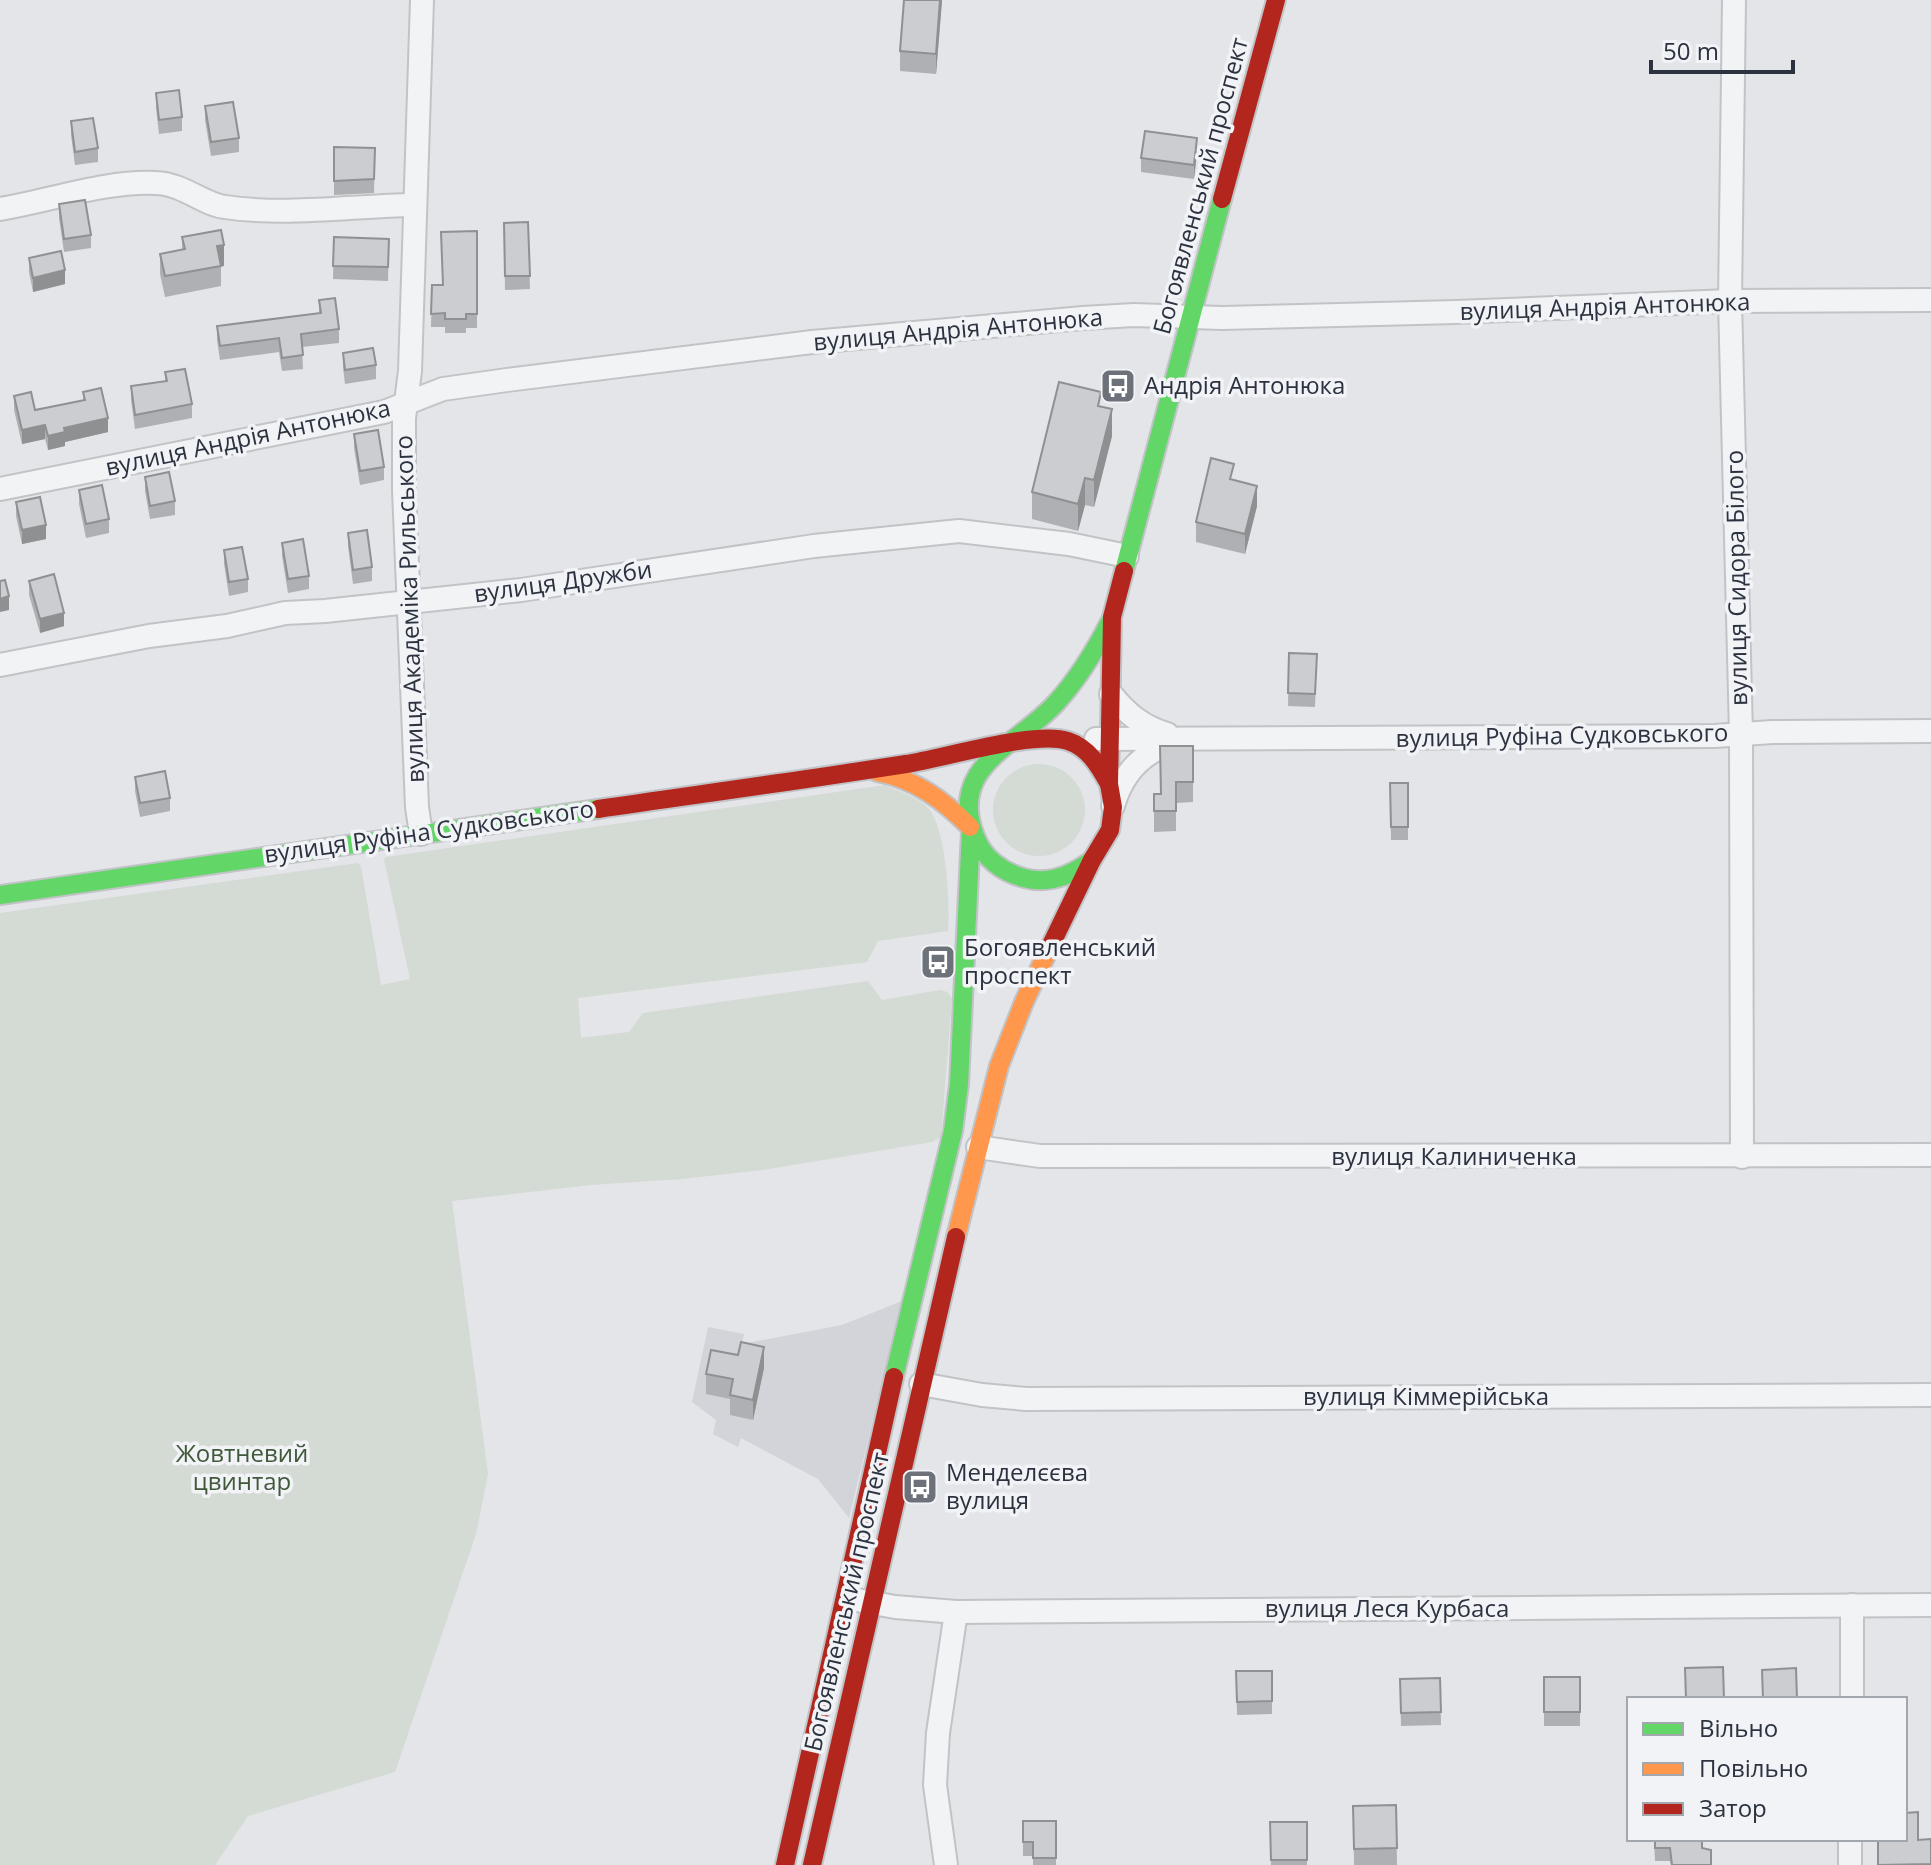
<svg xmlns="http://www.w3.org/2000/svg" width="1931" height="1865" font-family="'Open Sans',sans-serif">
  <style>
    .built { fill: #d2d4da }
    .green { fill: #d4dad4 }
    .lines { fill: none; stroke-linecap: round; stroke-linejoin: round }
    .street-casing { stroke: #c2c3c6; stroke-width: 26 }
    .fast-casing { stroke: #c2c3c6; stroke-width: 22 }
    .slow-casing { stroke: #c2c3c6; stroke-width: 22 }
    .jam-casing { stroke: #c2c3c6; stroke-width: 22 }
    .street { stroke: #f2f3f4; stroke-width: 22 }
    .fast { stroke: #63d668; stroke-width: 18 }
    .slow { stroke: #ff974d; stroke-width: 18 }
    .jam { stroke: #b3261e; stroke-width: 18 }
    .wall { fill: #afb0b3 }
    .shaded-wall { fill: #8e9092 }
    .building { fill: #cbcdd0; stroke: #8e9092; stroke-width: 2 }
    .labels { text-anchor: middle; stroke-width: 7; stroke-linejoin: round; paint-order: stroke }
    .street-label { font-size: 24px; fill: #2c323f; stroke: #f1f3f6 }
    .poi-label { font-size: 24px; fill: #2c323f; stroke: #f1f3f6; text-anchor: start }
    .park-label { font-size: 24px; fill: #3f593a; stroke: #f1f3f6 }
  </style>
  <rect width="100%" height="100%" fill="#e3e5e8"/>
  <path class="built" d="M902,1301L849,1518L818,1479L741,1438L738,1447L713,1434L716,1420L692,1402L708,1327L744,1334L742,1344L842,1325Z"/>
  <g class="green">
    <circle cx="1039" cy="810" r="46"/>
    <path d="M885,785C898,791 914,796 925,805C947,822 950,904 948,931L878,941L867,962L578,998L581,1038L629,1032L643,1013L868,981L882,1000L940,990L947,992L952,998L941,1137L932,1142L763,1170L682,1179L591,1185L452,1201L488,1474L476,1534L395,1772L248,1816L215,1865H0V913L358,863L361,866L381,985L410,979L384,859L386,857Z"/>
  </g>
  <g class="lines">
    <defs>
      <g id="street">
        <path d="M1734,0L1730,301L1741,734L1742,1157"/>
        <path d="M0,209C48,201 109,180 156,183C184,184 204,205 225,207C287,216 351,206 414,205"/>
        <path d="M0,489L384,412L443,389L507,380L812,342L1083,318L1134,315L1222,318L1456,312L1730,301L1931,300"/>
        <path d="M0,665L149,636L227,626L285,613L325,611L521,590L814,546L959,531L1069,544L1127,556"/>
        <path d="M1111,694C1127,714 1143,727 1167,734"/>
        <path d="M1096,739L1715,736L1772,732L1931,731"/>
        <path d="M1113,806C1122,774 1143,751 1175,742"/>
        <path d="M421,834L417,807L404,490V418L410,371L422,0"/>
        <path d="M978,1147L1040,1156L1931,1155"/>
        <path d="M921,1384L982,1395L1026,1399L1931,1395"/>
        <path d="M857,1600L895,1607L956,1612L1931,1605"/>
        <path d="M1852,1699V1605"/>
        <path d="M946,1865L935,1785L938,1733L956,1612"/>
        <path d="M1850,1865V1839"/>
      </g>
      <g id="fast">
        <path d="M1124,571L1222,199"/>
        <path d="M1092,860C1072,875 1049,885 1024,878C1002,872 983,858 975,836C947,766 1018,745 1056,703C1078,679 1095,651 1110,622"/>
        <path d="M0,895L598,809"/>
        <path d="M894,1377L953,1131L959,1084L971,831"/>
      </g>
      <g id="slow">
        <path d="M877,772C915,779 943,800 970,827"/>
        <path d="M956,1237L999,1066L1024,1002L1049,949"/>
      </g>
      <g id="jam">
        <path d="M1222,199L1276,0"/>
        <path d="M598,809C701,794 804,780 906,764C945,758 1035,730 1068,741C1089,748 1099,766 1109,784"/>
        <path d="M1049,949L1092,860L1110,830L1113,807L1109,784L1112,617L1124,571"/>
        <path d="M785,1865L894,1377"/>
        <path d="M812,1865L956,1237"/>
      </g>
    </defs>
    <use href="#street" class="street-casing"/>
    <use href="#fast" class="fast-casing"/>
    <use href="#slow" class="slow-casing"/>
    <use href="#jam" class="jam-casing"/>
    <use href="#street" class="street"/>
    <use href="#fast" class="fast"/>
    <use href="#slow" class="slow"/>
    <use href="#jam" class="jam"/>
  </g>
  <g class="wall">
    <path d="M942,0L936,74L900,71V51Z"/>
    <path d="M156,93L182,117V131L159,134L156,107Z"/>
    <path d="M205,106L239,138V152L211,156L205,120Z"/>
    <path d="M71,121L98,148V162L75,165L71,135Z"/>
    <path d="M334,147L375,148L374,193L334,195Z"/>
    <path d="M1197,152L1194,179L1141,172V158Z"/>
    <path d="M59,204L91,235V248L64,252L59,218Z"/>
    <path d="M528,222L530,289L505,290L504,223Z"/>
    <path d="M477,231V328H466V333H445V327H431L432,285H442Z"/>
    <path d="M182,237L224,266H221V286L165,297L160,274V254L182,250Z"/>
    <path d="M334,237L389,239L388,281L333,279Z"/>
    <path d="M29,258L65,284L33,292L29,272Z"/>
    <path d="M319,300L339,329V343L302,347L303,369L282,371L279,352L220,360L217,340V326L319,313Z"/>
    <path d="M343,353L376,365V379L345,384L343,367Z"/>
    <path d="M165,372L192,404V418L135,429L131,400V386L165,381Z"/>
    <path d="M83,392L108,432L65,442V446L48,450L45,439L22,444L14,410V396L35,410L83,400Z"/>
    <path d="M1101,406L1112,436L1094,507L1085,505L1078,531L1032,519V492Z"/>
    <path d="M354,434L384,467V480L360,485L354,448Z"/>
    <path d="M145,477L175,501V515L150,519L145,491Z"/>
    <path d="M1234,480L1257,506L1245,554L1196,542V522Z"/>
    <path d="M79,490L109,519V533L86,538L79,504Z"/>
    <path d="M16,502L46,539L22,544L16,516Z"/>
    <path d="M348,533L372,567V581L353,584L348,546Z"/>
    <path d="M282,543L309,576V589L288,593L282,556Z"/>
    <path d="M224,550L248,579V592L229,596L224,564Z"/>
    <path d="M29,581L64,626L40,633L29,595Z"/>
    <path d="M1289,653L1317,654L1315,707L1288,706Z"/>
    <path d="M1193,746V802L1176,803V831L1154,832V794H1160Z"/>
    <path d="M135,777L170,798V811L140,817L135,791Z"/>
    <path d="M1390,783H1408V840H1391Z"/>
    <path d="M764,1368L753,1420L730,1415V1399L706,1394V1374Z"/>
    <path d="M1236,1671H1272V1714L1237,1715Z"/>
    <rect x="1544" y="1677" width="36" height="49"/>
    <path d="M1440,1678L1441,1725L1401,1726L1400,1679Z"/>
    <path d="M1396,1805L1397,1865H1354L1353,1806Z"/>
    <path d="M1023,1821H1056V1865H1033V1856H1023Z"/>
    <path d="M1270,1822H1307V1865H1271Z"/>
    <path d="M1654,1839L1702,1848L1711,1865H1671L1670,1861H1655Z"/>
  </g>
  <g class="shaded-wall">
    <path d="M940,0H942V1L936,74V54Z"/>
    <path d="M1197,138V152L1194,179V165Z"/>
    <path d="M224,245V266L217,267V246Z"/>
    <path d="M65,270V284L33,292V278Z"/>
    <path d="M1112,409V436L1094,507V480Z"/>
    <path d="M108,418V432L65,442V446L48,450V436L64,428Z"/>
    <path d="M45,425V439L22,444V430Z"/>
    <path d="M1085,478V505L1078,531V504Z"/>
    <path d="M1257,486V506L1245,554V534Z"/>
    <path d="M46,525V539L22,544V530Z"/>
    <path d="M9,596V610L0,612V599Z"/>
    <path d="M64,613V626L40,633V619Z"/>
    <path d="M764,1347V1368L753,1420V1400Z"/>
  </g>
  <g class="building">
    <path d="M904,0H940L936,54L900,51Z"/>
    <path d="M179,90L182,117L159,120L156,93Z"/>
    <path d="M233,102L239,138L211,142L205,106Z"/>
    <path d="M93,118L98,148L75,152L71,121Z"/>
    <path d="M1145,131L1197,138L1194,165L1141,158Z"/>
    <path d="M334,147L375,148L374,179L334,181Z"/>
    <path d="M85,200L91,235L64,239L59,204Z"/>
    <path d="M528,222L530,276H505L504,223Z"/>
    <path d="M221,230L224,245L217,246L221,266L165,276L160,254L185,249L182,237Z"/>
    <path d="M477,231V314H466V319H445V313L431,314L432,285H443L441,232Z"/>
    <path d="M334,237L389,239L388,267L333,266Z"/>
    <path d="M61,251L65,270L33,278L29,258Z"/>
    <path d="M335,298L339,329L301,334L303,355L282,358L279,338L220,346L217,326L321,313L319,300Z"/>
    <path d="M373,348L376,365L345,370L343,353Z"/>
    <path d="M185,369L192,404L135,415L131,386L167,381L165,372Z"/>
    <path d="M1059,382L1101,392L1098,406L1112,409L1094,480L1085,478L1078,504L1032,492Z"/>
    <path d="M101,388L108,418L64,428L65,432L48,436L45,425L22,430L14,396L31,392L35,410L85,400L83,392Z"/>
    <path d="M378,430L384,467L360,471L354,434Z"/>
    <path d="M1211,458L1234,464L1230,479L1257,486L1245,534L1196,522Z"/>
    <path d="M169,472L175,501L150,506L145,477Z"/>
    <path d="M102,485L109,519L86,524L79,490Z"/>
    <path d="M40,497L46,525L22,530L16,502Z"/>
    <path d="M367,530L372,567L353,570L348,533Z"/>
    <path d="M303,539L309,576L288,579L282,543Z"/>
    <path d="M242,547L248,579L229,582L224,550Z"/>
    <path d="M54,574L64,613L40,619L29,581Z"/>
    <path d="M5,580L9,596L0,599V581Z"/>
    <path d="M1289,653L1317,654L1315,694L1288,693Z"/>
    <path d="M1160,746H1193V782H1176V811H1154V794H1161Z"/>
    <path d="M165,771L170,798L140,803L135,777Z"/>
    <path d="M1390,783H1408V827H1391Z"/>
    <path d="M741,1342L764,1347L753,1400L730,1395L733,1379L706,1374L711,1350L738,1355Z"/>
    <path d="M1723,1667L1724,1699H1686L1685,1668Z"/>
    <path d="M1796,1668L1797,1699H1763L1762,1670Z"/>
    <path d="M1236,1671H1272V1701L1237,1702Z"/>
    <rect x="1544" y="1677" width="36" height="35"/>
    <path d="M1440,1678L1441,1712L1401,1713L1400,1679Z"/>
    <path d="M1396,1805L1397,1848L1354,1849L1353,1806Z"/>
    <path d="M1918,1812V1840L1931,1839V1864L1878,1865V1839H1905V1813Z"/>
    <path d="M1023,1821H1056V1858H1033V1842H1023Z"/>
    <path d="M1270,1822H1307V1860H1271Z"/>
    <path d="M1655,1839H1702V1848L1711,1850V1865H1672L1670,1848H1655Z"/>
  </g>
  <defs>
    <symbol id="bus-square" viewBox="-11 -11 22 22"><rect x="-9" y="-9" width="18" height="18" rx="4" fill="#6c717a" stroke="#f1f3f6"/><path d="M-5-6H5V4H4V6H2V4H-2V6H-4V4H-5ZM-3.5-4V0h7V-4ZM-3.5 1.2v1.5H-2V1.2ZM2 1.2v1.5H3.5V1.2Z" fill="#fff"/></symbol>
  </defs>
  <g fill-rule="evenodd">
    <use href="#bus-square" x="1098" y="366" width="40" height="40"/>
    <use href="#bus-square" x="918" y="942" width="40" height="40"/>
    <use href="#bus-square" x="900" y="1467" width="40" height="40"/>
  </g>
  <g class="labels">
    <g class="street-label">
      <text transform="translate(1201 186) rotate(-75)" y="8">Богоявленський проспект</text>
      <text transform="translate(1605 307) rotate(-2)" y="8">вулиця Андрія Антонюка</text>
      <text transform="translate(958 330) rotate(-5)" y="8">вулиця Андрія Антонюка</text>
      <text transform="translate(248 438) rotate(-12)" y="8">вулиця Андрія Антонюка</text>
      <text transform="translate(1737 578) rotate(-91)" y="8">вулиця Сидора Білого</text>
      <text transform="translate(563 582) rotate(-8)" y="8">вулиця Дружби</text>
      <text transform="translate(410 609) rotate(-92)" y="8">вулиця Академіка Рильського</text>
      <text transform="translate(1562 736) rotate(-1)" y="8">вулиця Руфіна Судковського</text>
      <text transform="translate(429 832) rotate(-8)" y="8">вулиця Руфіна Судковського</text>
      <text x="1454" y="1165">вулиця Калиниченка</text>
      <text x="1426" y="1405">вулиця Кіммерійська</text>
      <text transform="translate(847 1602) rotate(-77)" y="8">Богоявленський проспект</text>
      <text x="1387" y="1617">вулиця Леся Курбаса</text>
    </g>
    <g class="poi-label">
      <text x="1144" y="394">Андрія Антонюка</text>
      <text x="964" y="956">Богоявленський<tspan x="964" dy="28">проспект</tspan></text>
      <text x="946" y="1481">Менделєєва<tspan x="946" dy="28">вулиця</tspan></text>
    </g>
    <g class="park-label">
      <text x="242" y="1462">Жовтневий<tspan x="242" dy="28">цвинтар</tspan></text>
    </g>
  </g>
  <rect x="1627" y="1697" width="280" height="144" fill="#f1f3f6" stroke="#a2a6ad" stroke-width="2"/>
  <rect x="1643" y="1723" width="40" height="12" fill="#63d668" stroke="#a2a6ad" stroke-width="2"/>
  <text x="1699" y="1737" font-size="24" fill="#2c323f">Вільно</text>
  <rect x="1643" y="1763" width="40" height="12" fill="#ff974d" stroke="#a2a6ad" stroke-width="2"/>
  <text x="1699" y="1777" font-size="24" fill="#2c323f">Повільно</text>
  <rect x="1643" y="1803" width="40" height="12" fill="#b3261e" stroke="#a2a6ad" stroke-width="2"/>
  <text x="1699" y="1817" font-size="24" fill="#2c323f">Затор</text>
  <path d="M1651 60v12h142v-12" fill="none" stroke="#2c323f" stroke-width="4"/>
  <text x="1663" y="60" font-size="24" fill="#2c323f" stroke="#f1f3f6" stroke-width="6" paint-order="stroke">50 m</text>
</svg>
